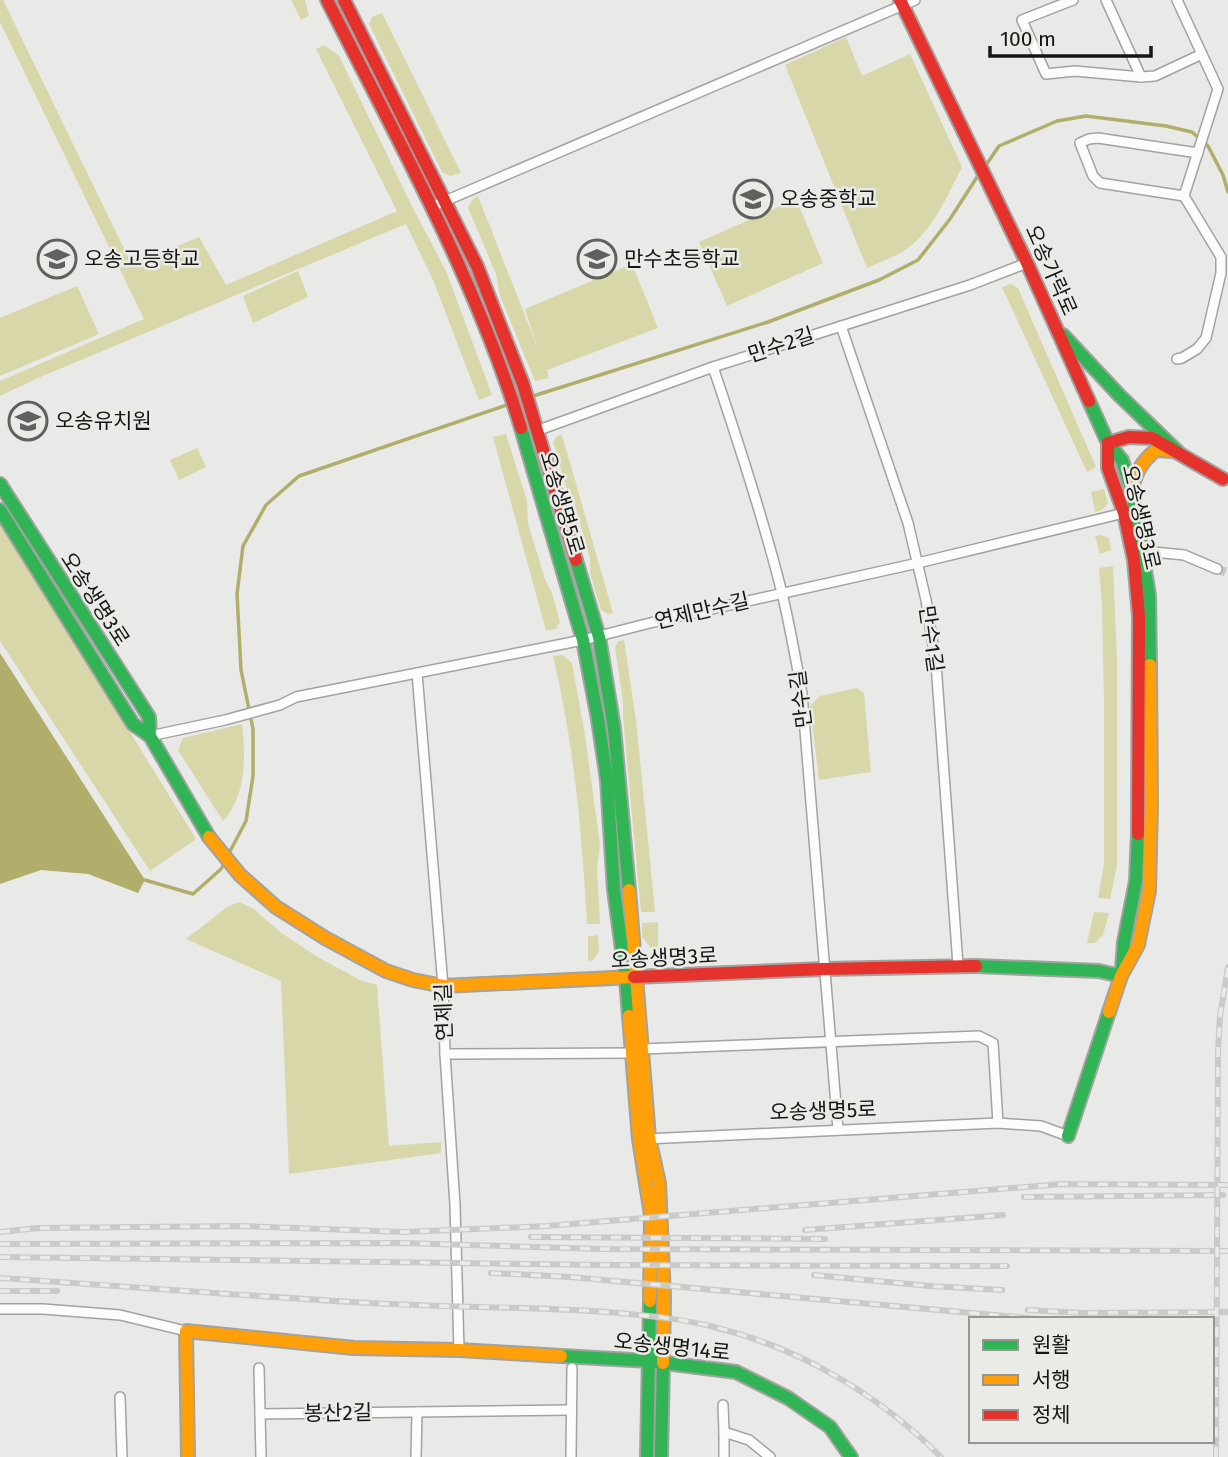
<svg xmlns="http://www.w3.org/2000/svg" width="1228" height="1457" font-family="'Fira Sans','Noto Sans KR',sans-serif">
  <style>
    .green { fill: #d7d7aa }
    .water { fill: #b0ae6a }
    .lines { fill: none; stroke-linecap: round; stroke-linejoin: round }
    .stream { stroke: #b0ae6a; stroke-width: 3.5 }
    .street-tunnel { stroke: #c9cac8; stroke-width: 9; stroke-dasharray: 9 4.5; stroke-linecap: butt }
    .street-casing { stroke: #a2a2a0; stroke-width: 12 }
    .fast-casing { stroke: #a2a2a0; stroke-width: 16 }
    .slow-casing { stroke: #a2a2a0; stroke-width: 16 }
    .jam-casing { stroke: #a2a2a0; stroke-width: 16 }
    .street { stroke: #fcfcfc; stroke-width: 9 }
    .fast { stroke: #30b455; stroke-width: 12 }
    .slow { stroke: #ff9f0a; stroke-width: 12 }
    .jam { stroke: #e5322d; stroke-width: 12 }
    .rail-casing { stroke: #cacac9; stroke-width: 6 }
    .rail { stroke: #eaebe7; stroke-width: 3.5; stroke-dasharray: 10; stroke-linecap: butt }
    .labels { text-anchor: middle; stroke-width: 5; stroke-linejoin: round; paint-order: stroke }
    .poi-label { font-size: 21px; fill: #161715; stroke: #eaebe7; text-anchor: start }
    .street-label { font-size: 21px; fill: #161715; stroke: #eaebe7 }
  </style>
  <rect width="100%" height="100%" fill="#e9eae8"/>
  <g class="green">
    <path d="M0,0H3L132,265L199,237L226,285L397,211L316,49L324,45L339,56L412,206L446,271L492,395L479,400L433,280L406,224L38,378L0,396V381L144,319L0,22Z"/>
    <path d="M291,0H305L309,16L301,20Z"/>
    <path d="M382,13L461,173L450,176L442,172L369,24L372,17Z"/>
    <path d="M846,37L862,76L910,54L962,167C948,195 930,236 902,252C891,258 878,263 867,268L785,65Z"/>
    <path d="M478,196L538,349L525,309L632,264L658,328L547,370L549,378L535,381L500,296L496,274L468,208L472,200Z"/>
    <path d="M796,199L823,263L727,306L699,242Z"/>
    <path d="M298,271L308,297L253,323L243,296Z"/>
    <path d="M1011,284L1018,288L1096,467L1087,472L1002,287Z"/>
    <path d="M77,286L99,334L0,376V318Z"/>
    <path d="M506,434L527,501L528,524L545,579L552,593L560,622L556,629L546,631L493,437Z"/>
    <path d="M562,435L613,613L609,614L601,610L590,573V559L574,502L566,487L553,442L557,436Z"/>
    <path d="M197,448L206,467L179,480L170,460Z"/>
    <path d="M1104,489L1108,503L1102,510L1095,512L1091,492Z"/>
    <path d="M0,522L196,839L150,871L0,641Z"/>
    <path d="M1101,535L1109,538L1111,550L1100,554L1095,536Z"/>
    <path d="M1113,566L1117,657V866L1110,899L1098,898L1104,863V704L1102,605L1099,568Z"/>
    <path d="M624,640L636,720L655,912H641L623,717V702L615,647L619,641Z"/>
    <path d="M563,655L572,663L585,735L600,845L597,868L600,924H587C582,834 574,744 553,656Z"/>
    <path d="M857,688L864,693L871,772L819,780L810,706L820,696Z"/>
    <path d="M242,724C246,757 246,796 223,821L178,750L183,738Z"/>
    <path d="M239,902L254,909L280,932L316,956L362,981L377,985L389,1146L441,1142V1153L289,1174L281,981L186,939L227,907Z"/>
    <path d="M1094,912L1109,913L1103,935L1095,943H1087Z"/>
    <path d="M658,922V948H651L642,937V923Z"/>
    <path d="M598,935L599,951L593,960L588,961V936Z"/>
  </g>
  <path class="water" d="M0,653L145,880L138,893L88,874L41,870L0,884Z"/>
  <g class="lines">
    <g class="stream">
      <path d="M984,168L999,146L1057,121L1086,116L1166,126L1192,132L1208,146L1223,175L1228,192"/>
      <path d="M530,397L768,322L879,280L918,260L950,219L979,174"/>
      <path d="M228,855L246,821L253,776V729L241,670L237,594L243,546L266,505L299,476L510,404"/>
      <path d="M145,880L193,894L221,869L225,862"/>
    </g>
    <path class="street-tunnel" d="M1217,569L1228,573"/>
    <defs>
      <g id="street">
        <path d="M1073,0L1022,20L1046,74L1075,71L1141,77L1106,0"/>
        <path d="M1141,77L1155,76L1202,54"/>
        <path d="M1184,196L1100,183L1093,176L1080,143L1089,139L1098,138L1198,153"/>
        <path d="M431,207L915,0"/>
        <path d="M841,326L908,523L926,600L936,664L958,965"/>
        <path d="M1177,359L1182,358L1197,349L1206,338L1221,273V257L1184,196L1218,89L1177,0"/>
        <path d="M713,367C738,441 763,517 782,593C790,627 796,660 802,694L838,1129"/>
        <path d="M536,431L713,367L970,285L1027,263"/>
        <path d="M1143,551L1184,555L1217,569"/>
        <path d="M417,673L443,986L445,1054L455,1205L459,1350"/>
        <path d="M150,736L225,720L280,705L296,697L583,640L654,622L918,563L1124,513"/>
        <path d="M642,1049L979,1036L993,1043L998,1123"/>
        <path d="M445,1054L631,1053"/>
        <path d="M645,1139L998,1123L1041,1126L1068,1136"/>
        <path d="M0,1309H43L120,1315L186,1331"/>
        <path d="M259,1368L261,1457"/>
        <path d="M120,1397L122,1457"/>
        <path d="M723,1405L724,1432"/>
        <path d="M260,1414L571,1410"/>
        <path d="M416,1457L417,1412"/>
        <path d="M571,1457L572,1368"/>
        <path d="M724,1457V1432L749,1440L770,1457"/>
      </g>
      <g id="fast">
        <path d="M1063,335L1119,395L1178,452"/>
        <path d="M1089,401L1108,443L1122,460L1132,491L1149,595L1150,665"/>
        <path d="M521,428L583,640L598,719L607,780L614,890L626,979L629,1016"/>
        <path d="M0,484L149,717L150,736"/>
        <path d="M0,510L133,724L150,736L209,837"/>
        <path d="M576,560L599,637L614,728L629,890"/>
        <path d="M976,966L1099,971L1121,976"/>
        <path d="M1122,969L1124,942L1136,881L1138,834"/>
        <path d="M1068,1136L1109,1012"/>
        <path d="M561,1356L650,1361L736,1372L788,1398L830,1427L851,1457"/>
        <path d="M647,1457L650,1301"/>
        <path d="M661,1457L663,1363"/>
      </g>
      <g id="slow">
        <path d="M1132,490C1135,473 1142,461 1156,450L1172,451"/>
        <path d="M209,837L240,875L276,907L325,938L386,971L413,980L443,986L634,977"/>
        <path d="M629,890L649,1138L659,1183L664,1296L663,1363"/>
        <path d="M1109,1012L1121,976L1138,945L1149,891L1151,805L1150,665"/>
        <path d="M629,1016L639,1139L651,1215L650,1301"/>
        <path d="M188,1457L186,1331L354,1348L459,1350L561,1356"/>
      </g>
      <g id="jam">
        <path d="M327,0C397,139 476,279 521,428"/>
        <path d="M344,0L477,266L523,384L576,560"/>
        <path d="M900,0L1027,263L1089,401"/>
        <path d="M1108,443V468L1124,513L1134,560L1139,616L1138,834"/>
        <path d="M1108,443L1129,437L1152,438L1223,479"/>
        <path d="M634,977L824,969L976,966"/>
      </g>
    </defs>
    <use href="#street" class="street-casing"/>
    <use href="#fast" class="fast-casing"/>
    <use href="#slow" class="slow-casing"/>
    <use href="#jam" class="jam-casing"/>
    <use href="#street" class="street"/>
    <use href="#fast" class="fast"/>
    <use href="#slow" class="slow"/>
    <use href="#jam" class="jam"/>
    <defs>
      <g id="rail">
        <path d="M1024,1197L1223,1195"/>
        <path d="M805,1230L1003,1215"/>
        <path d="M0,1232L38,1228L241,1226L404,1232L547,1226L1062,1184L1228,1185"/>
        <path d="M531,1237L825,1239"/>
        <path d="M0,1244L403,1243L601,1249L1228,1251"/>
        <path d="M0,1257L609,1265L1007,1266"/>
        <path d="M491,1273L570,1277L1039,1319"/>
        <path d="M814,1275L930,1286L1002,1290"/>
        <path d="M0,1278C123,1286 247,1296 370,1303C453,1308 537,1306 619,1313C651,1316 683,1319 714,1327C800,1348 878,1394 941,1457"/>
        <path d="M0,1291H57"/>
        <path d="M1028,1310L1083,1313L1228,1312"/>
        <path d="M1216,1457L1218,1050L1220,1016L1228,967"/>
      </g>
    </defs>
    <use href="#rail" class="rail-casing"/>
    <use href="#rail" class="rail"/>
  </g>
  <defs>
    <symbol id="school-ring" viewBox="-11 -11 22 22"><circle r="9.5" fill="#eaebe7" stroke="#60615f" stroke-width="1.5"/><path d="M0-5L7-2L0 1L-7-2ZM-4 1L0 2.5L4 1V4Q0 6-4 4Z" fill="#60615f"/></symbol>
  </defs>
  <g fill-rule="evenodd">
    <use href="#school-ring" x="731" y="177" width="44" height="44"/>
    <use href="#school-ring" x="35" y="237" width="44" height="44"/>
    <use href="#school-ring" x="575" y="237" width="44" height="44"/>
    <use href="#school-ring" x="6" y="399" width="44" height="44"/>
  </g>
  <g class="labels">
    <g class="poi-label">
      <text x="780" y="206">오송중학교</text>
      <text x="84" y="266">오송고등학교</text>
      <text x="624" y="266">만수초등학교</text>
      <text x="55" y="428">오송유치원</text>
    </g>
    <g class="street-label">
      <text transform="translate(1051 270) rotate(66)" y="7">오송가락로</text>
      <text transform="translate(781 345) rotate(-18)" y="7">만수2길</text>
      <text transform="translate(562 503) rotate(73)" y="7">오송생명5로</text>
      <text transform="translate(1141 517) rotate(77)" y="7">오송생명3로</text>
      <text transform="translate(95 599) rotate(57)" y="7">오송생명3로</text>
      <text transform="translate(702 611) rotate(-13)" y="7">연제만수길</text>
      <text transform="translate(931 639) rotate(82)" y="7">만수1길</text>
      <text transform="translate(801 699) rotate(-97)" y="7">만수길</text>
      <text transform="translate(664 958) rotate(-3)" y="7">오송생명3로</text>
      <text transform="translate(444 1012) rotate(-92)" y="7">연제길</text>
      <text transform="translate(823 1111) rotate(-2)" y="7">오송생명5로</text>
      <text transform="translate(672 1347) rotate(6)" y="7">오송생명14로</text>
      <text transform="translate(338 1413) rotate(-1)" y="7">봉산2길</text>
    </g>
  </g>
  <rect x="969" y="1317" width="245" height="126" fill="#eaebe7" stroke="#959693" stroke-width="2"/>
  <rect x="983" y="1340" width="35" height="10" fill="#30b455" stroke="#959693" stroke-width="2"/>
  <text x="1032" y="1352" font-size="21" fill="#161715">원활</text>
  <rect x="983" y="1375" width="35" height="10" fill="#ff9f0a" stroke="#959693" stroke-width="2"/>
  <text x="1032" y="1387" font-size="21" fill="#161715">서행</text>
  <rect x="983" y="1410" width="35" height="10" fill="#e5322d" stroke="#959693" stroke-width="2"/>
  <text x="1032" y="1422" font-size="21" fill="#161715">정체</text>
  <path d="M990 46v10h161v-10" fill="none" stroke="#161715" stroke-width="3.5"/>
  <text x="1000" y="46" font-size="21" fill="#161715" stroke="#eaebe7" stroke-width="5" paint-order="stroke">100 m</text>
</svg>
